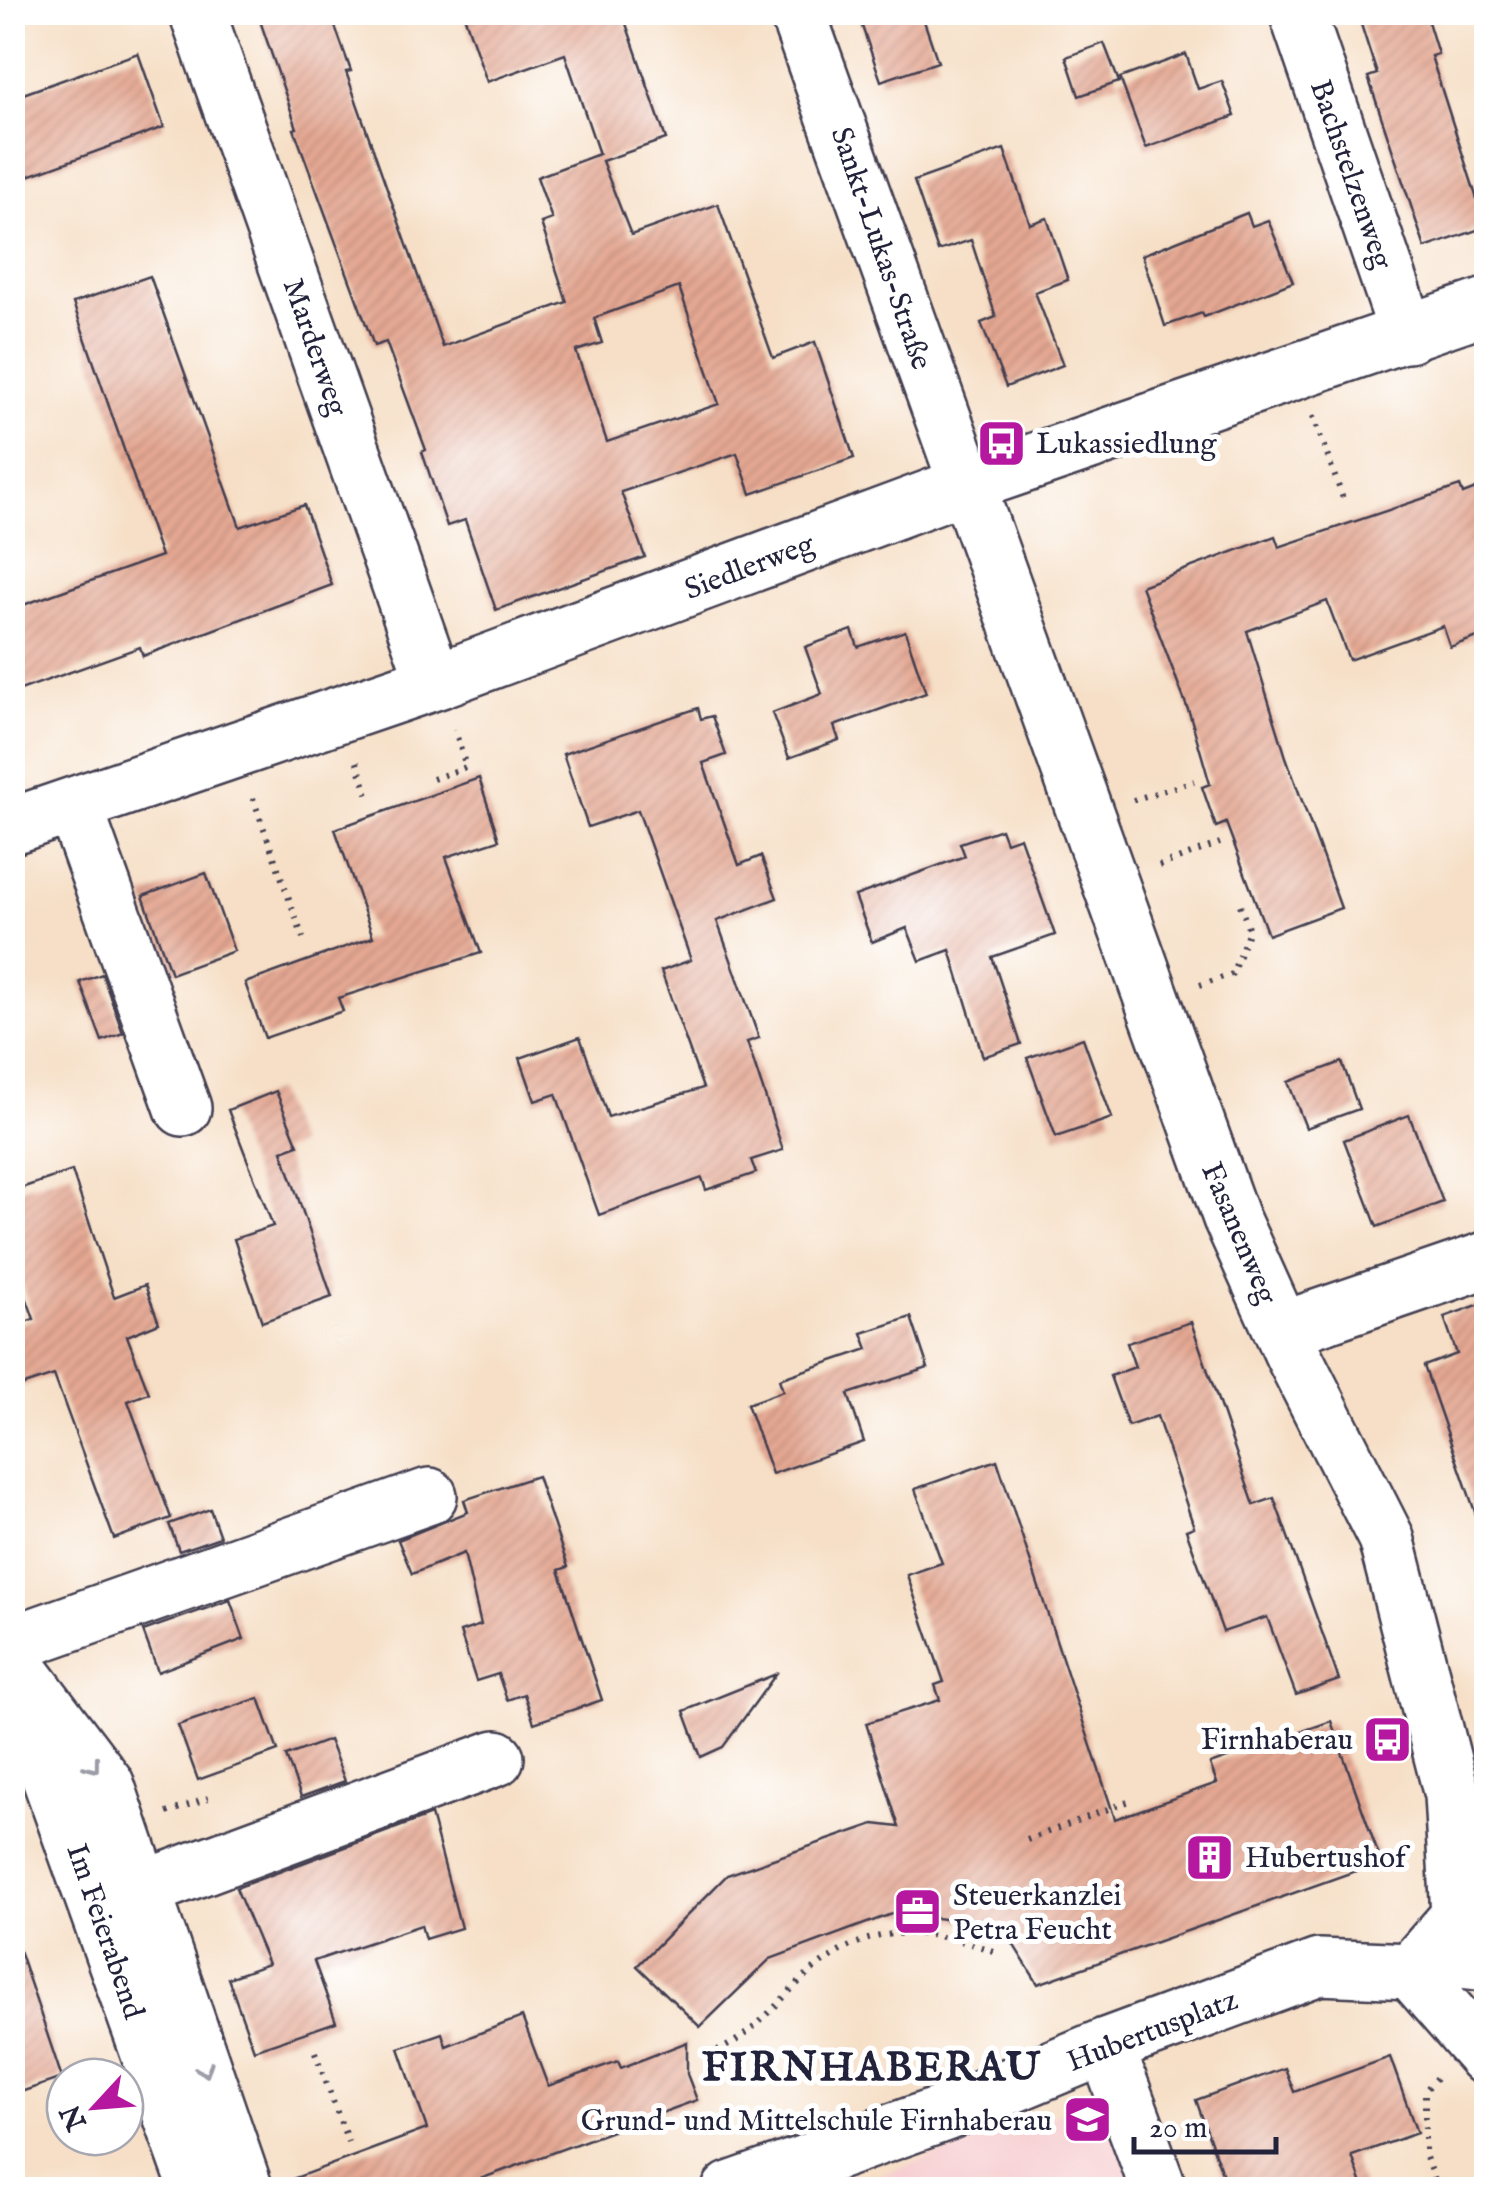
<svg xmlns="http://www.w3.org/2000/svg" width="1499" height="2202" font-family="'IM FELL English',serif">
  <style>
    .built { fill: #f7cfd2 }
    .building { fill: url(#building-hatch); fill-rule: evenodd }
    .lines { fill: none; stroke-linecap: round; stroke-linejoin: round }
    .minor-casing { stroke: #423e50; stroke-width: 60 }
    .path { stroke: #423e50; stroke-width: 6; stroke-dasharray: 2.5 8; stroke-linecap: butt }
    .minor { stroke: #fff; stroke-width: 55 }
    .oneway { stroke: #9c9ca7 }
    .labels { text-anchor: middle; stroke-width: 10; stroke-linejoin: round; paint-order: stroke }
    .street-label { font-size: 30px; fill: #22223b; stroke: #fff }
    .poi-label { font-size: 30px; fill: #22223b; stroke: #fff; text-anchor: start }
    .district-label { font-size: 40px; font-weight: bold; letter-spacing: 2.5px; fill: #22223b; stroke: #fff }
  </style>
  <defs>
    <pattern id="building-hatch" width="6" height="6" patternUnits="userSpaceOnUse" patternTransform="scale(2.5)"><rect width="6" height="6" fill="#e4a792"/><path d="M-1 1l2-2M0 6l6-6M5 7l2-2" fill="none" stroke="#c38f7f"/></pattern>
  </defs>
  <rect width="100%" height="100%" fill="#fff"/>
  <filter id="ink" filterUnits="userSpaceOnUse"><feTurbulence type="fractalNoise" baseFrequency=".01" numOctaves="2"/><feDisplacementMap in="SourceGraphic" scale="20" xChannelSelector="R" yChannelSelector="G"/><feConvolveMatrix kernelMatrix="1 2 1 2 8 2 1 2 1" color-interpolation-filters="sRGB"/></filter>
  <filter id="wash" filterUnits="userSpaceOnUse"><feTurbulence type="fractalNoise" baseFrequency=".0048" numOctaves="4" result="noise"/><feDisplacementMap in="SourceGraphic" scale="40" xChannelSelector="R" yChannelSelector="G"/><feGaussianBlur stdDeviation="2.25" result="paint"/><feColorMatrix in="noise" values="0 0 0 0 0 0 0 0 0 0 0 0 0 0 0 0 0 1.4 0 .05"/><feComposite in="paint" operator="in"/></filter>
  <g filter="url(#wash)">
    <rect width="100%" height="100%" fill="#f6dfc6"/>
    <path class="built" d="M1123,2092L1158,2190H834Z"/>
    <g id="blocks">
      <g class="building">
        <path d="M257,12H330L351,71L346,72L443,347L567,302L541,223L552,219L537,177L599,154L565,54L487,82L463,12H622L666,139L602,161L631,235L718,204L773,358L815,342L854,458L751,494L737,453L621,492L645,557L496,610L465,520L447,526L422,452L426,450L386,342L374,346L294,129L297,128ZM679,287L719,404L607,442L576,351L602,343L594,318Z"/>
        <path d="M857,12H921L938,62L881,81Z"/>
        <path d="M1357,12H1425L1438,54L1431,56L1486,227L1425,248L1368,77L1377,74Z"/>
        <path d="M1104,43L1119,82L1079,96L1066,57Z"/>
        <path d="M138,53L164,127L12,182V98Z"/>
        <path d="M1186,54L1198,89L1222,81L1235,116L1146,148L1120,78Z"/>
        <path d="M1004,149L1030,224L1047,218L1068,280L1035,292L1063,365L1006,387L981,323L996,317L971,240L938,251L914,181Z"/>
        <path d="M1247,213L1252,226L1268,220L1293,282L1204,317L1202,313L1165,326L1142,255Z"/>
        <path d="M150,276L240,527L304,505L332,585L143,656L140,647L12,693V609L161,556L73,303Z"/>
        <path d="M1486,485V634L1450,647L1443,626L1349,660L1327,601L1247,631L1286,757L1341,908L1268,935L1226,823L1216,827L1202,787L1210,784L1190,715L1141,586L1275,536L1279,547L1460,486L1463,494Z"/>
        <path d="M852,630L858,647L905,631L926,693L834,726L839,740L789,758L772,713L822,694L805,647Z"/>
        <path d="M698,708L701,719L712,716L726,755L703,763L739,865L761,856L777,898L717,921L759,1038L747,1042L783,1150L751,1160L756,1173L706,1190L702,1178L599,1215L556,1094L535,1101L520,1058L580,1037L608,1117L703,1088L661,971L691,960L638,810L588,827L563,754Z"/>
        <path d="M479,778L499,840L446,857L481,953L338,998L343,1011L265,1038L245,983L373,937L335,829Z"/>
        <path d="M1001,829L1006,842L1020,837L1055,935L992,957L1021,1044L983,1057L950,950L920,961L907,928L872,942L855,896L965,856L960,843Z"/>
        <path d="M206,873L234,951L171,974L143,896Z"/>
        <path d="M102,974L123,1033L102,1041L80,982Z"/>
        <path d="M1083,1038L1112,1118L1056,1137L1027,1058Z"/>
        <path d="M1342,1062L1359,1109L1306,1128L1288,1082Z"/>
        <path d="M276,1091L298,1145L282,1151L332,1297L262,1322L234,1239L273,1226L228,1110Z"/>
        <path d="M1409,1115L1443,1202L1377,1227L1344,1140Z"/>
        <path d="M72,1171L114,1297L145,1285L159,1323L127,1336L149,1393L128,1401L171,1518L114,1539L54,1375L21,1386L12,1363V1326L34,1319L12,1258V1191Z"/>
        <path d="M1486,1302V1528L1481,1529L1424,1366L1457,1354L1444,1317Z"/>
        <path d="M911,1317L928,1368L848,1394L864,1442L772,1474L747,1404L783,1391L779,1379L868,1349L862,1333Z"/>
        <path d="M1191,1322L1254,1505L1274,1498L1339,1680L1296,1695L1267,1617L1223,1632L1186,1530L1194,1527L1157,1416L1128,1426L1110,1376L1135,1367L1127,1343Z"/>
        <path d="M997,1460L1115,1819L1217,1783L1210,1764L1331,1721L1381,1862L1038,1984L1002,1926L894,1913L770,1959L700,2027L637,1966L727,1875L874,1824L899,1827L866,1723L940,1700L935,1685L944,1682L907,1575L942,1563L915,1489Z"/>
        <path d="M537,1476L568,1567L559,1570L602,1700L534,1723L524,1694L507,1700L498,1674L476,1681L460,1632L481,1625L464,1553L412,1574L398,1540L468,1512L464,1500Z"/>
        <path d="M210,1509L220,1537L179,1551L169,1524Z"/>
        <path d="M230,1600L244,1639L158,1672L143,1631Z"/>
        <path d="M776,1674L723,1747L701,1757L684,1711Z"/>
        <path d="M259,1698L278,1751L198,1780L178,1725Z"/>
        <path d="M329,1740L345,1781L301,1797L286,1756Z"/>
        <path d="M431,1815L461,1928L425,1939L421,1925L314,1961L336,2022L254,2050L228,1978L268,1964L236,1888Z"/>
        <path d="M19,1950L62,2078L12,2095V1951Z"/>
        <path d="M522,2017L548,2086L618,2061L621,2068L687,2042V2074L697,2100L450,2190H276V2185L427,2129L399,2048L442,2033L446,2046Z"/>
        <path d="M1390,2057L1417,2133L1352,2156L1364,2190H1228L1196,2100L1285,2068L1294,2092Z"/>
      </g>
    </g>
  </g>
  <g filter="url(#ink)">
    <use href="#blocks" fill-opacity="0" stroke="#423e50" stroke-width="2.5"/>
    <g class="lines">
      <defs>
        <g id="minor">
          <path d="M197,12L434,681"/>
          <path d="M797,12L1231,1218L1292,1353L1386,1538L1452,1795L1459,1916L1411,1971"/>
          <path d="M1297,12L1408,335"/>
          <path d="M74,806L183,1108"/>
          <path d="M12,826L440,680L965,485L1486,306"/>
          <path d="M1282,1330L1486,1260"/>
          <path d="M12,1644L429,1496"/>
          <path d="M12,1660L106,1784L245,2190"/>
          <path d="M23,1703L198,2190"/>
          <path d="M143,1889L496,1758"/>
          <path d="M1411,1971L1486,2057"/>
          <path d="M1106,2046L1159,2190"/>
          <path d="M730,2190L945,2113L1106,2046L1319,1967L1411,1971L1460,1960L1486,1963"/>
        </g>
      </defs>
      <use href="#minor" class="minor-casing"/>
      <g class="path">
        <path d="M1313,416L1345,504"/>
        <path d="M357,762L369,799"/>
        <path d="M433,779L466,767L455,730"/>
        <path d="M253,798L303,938"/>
        <path d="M1133,800L1194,781"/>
        <path d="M1159,866L1220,843"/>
        <path d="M1200,985L1232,974L1249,930L1239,902"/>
        <path d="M167,1813L208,1798"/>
        <path d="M1027,1840L1132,1800"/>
        <path d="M717,2051C748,2037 766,2016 789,1992C856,1924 909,1922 996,1952"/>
        <path d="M315,2052L348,2142"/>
        <path d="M1437,2190L1425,2154V2091L1437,2077"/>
      </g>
      <use href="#minor" class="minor"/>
    </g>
    <defs><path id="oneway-chevron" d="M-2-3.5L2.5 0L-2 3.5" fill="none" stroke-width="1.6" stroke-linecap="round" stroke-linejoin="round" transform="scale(2.5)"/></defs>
    <g class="oneway">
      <use href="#oneway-chevron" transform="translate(93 1766) rotate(53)"/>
      <use href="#oneway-chevron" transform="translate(205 2070) rotate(71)"/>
    </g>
  </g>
  <defs>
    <symbol id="bus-square" viewBox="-11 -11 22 22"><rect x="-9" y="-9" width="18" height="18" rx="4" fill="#b5179e" stroke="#fff"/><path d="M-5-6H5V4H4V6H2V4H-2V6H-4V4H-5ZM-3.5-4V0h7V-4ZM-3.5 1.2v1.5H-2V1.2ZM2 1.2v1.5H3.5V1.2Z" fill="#fff"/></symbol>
    <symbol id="building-square" viewBox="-11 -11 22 22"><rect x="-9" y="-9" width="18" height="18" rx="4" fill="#b5179e" stroke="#fff"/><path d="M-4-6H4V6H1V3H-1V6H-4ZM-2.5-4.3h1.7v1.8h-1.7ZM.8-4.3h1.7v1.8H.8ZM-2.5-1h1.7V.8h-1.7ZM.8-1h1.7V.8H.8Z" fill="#fff"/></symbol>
    <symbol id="office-square" viewBox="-11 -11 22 22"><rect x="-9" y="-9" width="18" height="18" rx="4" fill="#b5179e" stroke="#fff"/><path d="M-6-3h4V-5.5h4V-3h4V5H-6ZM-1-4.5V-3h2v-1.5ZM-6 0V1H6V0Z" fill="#fff"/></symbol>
    <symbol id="school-square" viewBox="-11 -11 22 22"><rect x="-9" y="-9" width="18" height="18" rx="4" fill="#b5179e" stroke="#fff"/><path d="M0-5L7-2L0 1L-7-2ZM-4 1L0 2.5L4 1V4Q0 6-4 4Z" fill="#fff"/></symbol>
  </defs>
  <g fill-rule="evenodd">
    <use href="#bus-square" x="974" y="416" width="55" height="55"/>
    <use href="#bus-square" x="1360" y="1712" width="55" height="55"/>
    <use href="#building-square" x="1182" y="1830" width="55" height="55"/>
    <use href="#office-square" x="890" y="1884" width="55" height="55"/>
    <use href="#school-square" x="1060" y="2092" width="55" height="55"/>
  </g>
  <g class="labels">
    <g class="street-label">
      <text transform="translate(1352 174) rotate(71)" y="10">Bachstelzenweg</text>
      <text transform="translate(882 248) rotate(71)" y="10">Sankt-Lukas-Straße</text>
      <text transform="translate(316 347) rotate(71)" y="10">Marderweg</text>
      <text transform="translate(749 566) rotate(-21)" y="10">Siedlerweg</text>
      <text transform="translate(1240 1233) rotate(67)" y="10">Fasanenweg</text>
      <text transform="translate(106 1931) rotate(71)" y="10">Im Feierabend</text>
      <text transform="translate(1152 2030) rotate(-21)" y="10">Hubertusplatz</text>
    </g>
    <g class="poi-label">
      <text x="1036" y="453">Lukassiedlung</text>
      <text x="1353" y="1749" text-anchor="end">Firnhaberau</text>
      <text x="1245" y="1867">Hubertushof</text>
      <text x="953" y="1905">Steuerkanzlei<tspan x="953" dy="34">Petra Feucht</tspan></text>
      <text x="1052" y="2130" text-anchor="end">Grund- und Mittelschule Firnhaberau</text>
    </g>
    <g class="district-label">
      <text x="872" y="2080">FIRNHABERAU</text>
    </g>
  </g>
  <rect width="1499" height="2202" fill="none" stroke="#fff" stroke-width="50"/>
  <g transform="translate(95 2107) rotate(244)"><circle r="48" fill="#ffffff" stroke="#a7a7b1" stroke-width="2.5"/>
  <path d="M0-8L18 38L0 25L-18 38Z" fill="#b5179e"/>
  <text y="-15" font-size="28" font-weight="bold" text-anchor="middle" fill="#22223b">N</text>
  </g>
  <path d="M1134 2137v15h142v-15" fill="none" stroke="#22223b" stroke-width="5"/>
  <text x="1149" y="2137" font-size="30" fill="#22223b" stroke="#ffffff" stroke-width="8" paint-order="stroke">20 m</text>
</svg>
